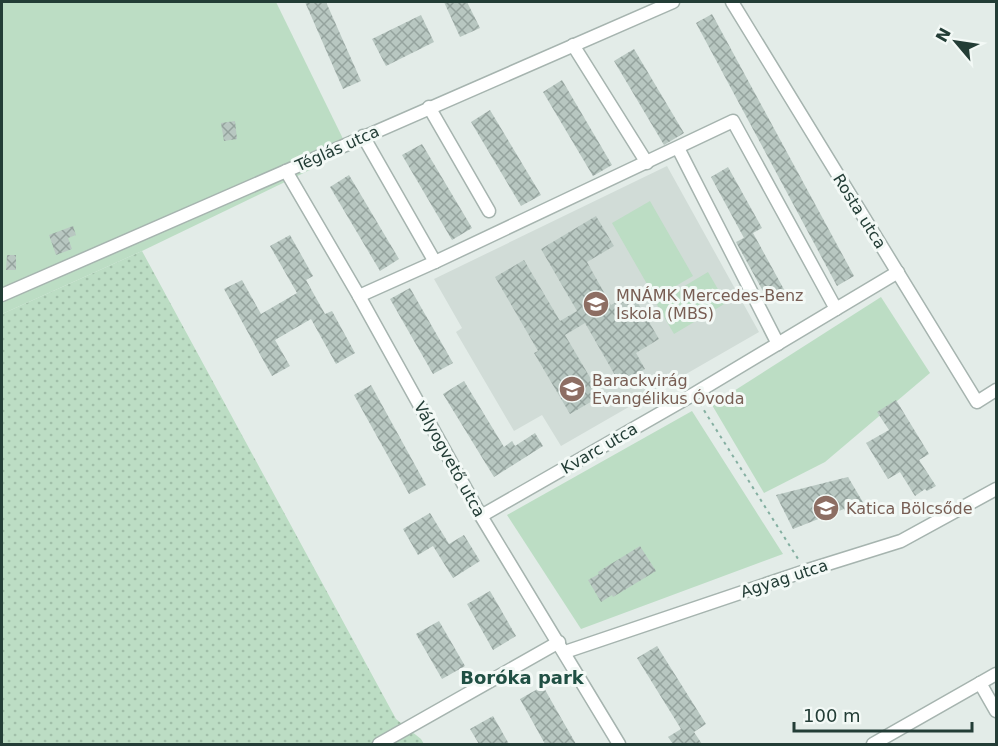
<svg xmlns="http://www.w3.org/2000/svg" width="998" height="746" font-family="'DejaVu Sans',sans-serif">
  <style>
    .built { fill: #d1dcd7 }
    .grass { fill: url(#grass-dots) }
    .green { fill: #bcddc4 }
    .building { fill: url(#building-cross-hatch) }
    .lines { fill: none; stroke-linecap: round; stroke-linejoin: round }
    .minor-casing { stroke: #a6b4af; stroke-width: 15 }
    .path { stroke: #84afa1; stroke-width: 2; stroke-dasharray: 3 4.5; stroke-linecap: butt }
    .minor { stroke: #fff; stroke-width: 12 }
    .labels { text-anchor: middle; stroke-width: 6; stroke-linejoin: round; paint-order: stroke }
    .street-label { font-size: 16px; fill: #233d36; stroke: #f3f9f6 }
    .education-label { font-size: 16px; fill: #785e54; stroke: #f3f9f6; text-anchor: start }
    .neighbourhood-label { font-size: 18px; font-weight: bold; fill: #1f4f43; stroke: #f3f9f6 }
  </style>
  <defs>
    <pattern id="grass-dots" width="8" height="8" patternUnits="userSpaceOnUse" patternTransform="scale(1.5)"><rect width="8" height="8" fill="#bcddc4"/><path d="M2 2h.1M6 6h.1" fill="none" stroke="#a1bfa9" stroke-width="1.8" stroke-linecap="round"/></pattern>
    <pattern id="building-cross-hatch" width="8" height="8" patternUnits="userSpaceOnUse" patternTransform="scale(1.5)"><rect width="8" height="8" fill="#b8c7c1"/><path d="M0 0l8 8M0 8l8-8" fill="none" stroke="#95a39e"/></pattern>
  </defs>
  <rect width="100%" height="100%" fill="#e3ece8"/>
  <path class="built" d="M667,166L759,332L561,446L542,415L514,431L456,332L462,328L434,279Z"/>
  <path class="grass" d="M142,251L396,719L421,739L424,744H2V314Z"/>
  <g class="green">
    <path d="M2,2H276L349,151L142,251L2,314Z"/>
    <path d="M650,201L693,276L655,298L612,223Z"/>
    <path d="M708,272L726,303L674,334L656,303Z"/>
    <path d="M881,297L930,373L825,462L764,493L712,405Z"/>
    <path d="M692,411L783,554L581,629L507,515Z"/>
  </g>
  <g class="building">
    <path d="M305,2H326L361,81L343,89Z"/>
    <path d="M444,2H467L480,28L460,37Z"/>
    <path d="M712,14L854,276L837,286L696,23Z"/>
    <path d="M421,15L434,42L386,66L372,39Z"/>
    <path d="M634,49L684,133L664,145L614,61Z"/>
    <path d="M562,80L612,165L593,176L543,92Z"/>
    <path d="M490,110L541,195L521,206L471,122Z"/>
    <path d="M235,121L237,139L224,141L221,123Z"/>
    <path d="M422,144L472,228L452,240L402,155Z"/>
    <path d="M728,167L762,228L753,233L787,295L770,304L736,242L744,238L711,177Z"/>
    <path d="M349,175L399,259L380,271L330,187Z"/>
    <path d="M596,216L614,246L587,262L611,305L632,293L659,339L636,353L645,369L620,384L585,323L565,335L601,396L570,414L534,353L538,351L495,277L524,260L560,321L577,311L541,249Z"/>
    <path d="M73,226L76,235L68,238L72,249L56,255L49,235Z"/>
    <path d="M290,235L313,276L306,280L325,314L332,311L355,353L336,364L311,319L275,340L290,366L272,376L224,289L242,280L261,314L297,293L270,246Z"/>
    <path d="M7,255H16V270H6Z"/>
    <path d="M410,288L453,363L433,374L390,299Z"/>
    <path d="M464,381L504,447L512,441L515,446L535,433L543,446L494,477L443,394Z"/>
    <path d="M371,385L426,485L409,494L354,395Z"/>
    <path d="M896,400L929,454L919,460L936,486L927,491L925,489L915,496L900,472L888,479L866,443L889,430L877,412Z"/>
    <path d="M848,477L867,509L848,517L844,509L793,529L776,495Z"/>
    <path d="M430,513L449,544L464,535L480,561L453,578L433,546L418,555L403,529Z"/>
    <path d="M640,546L656,571L613,597L612,595L601,602L588,580L599,574L598,572Z"/>
    <path d="M490,591L516,636L493,650L467,604Z"/>
    <path d="M439,621L465,666L442,679L416,634Z"/>
    <path d="M657,646L706,724L694,732L702,744H673L668,737L681,729L637,658Z"/>
    <path d="M543,686L557,711L576,744H545L520,699Z"/>
    <path d="M493,716L509,744H479L470,729Z"/>
  </g>
  <g class="lines">
    <defs>
      <g id="minor">
        <path d="M732,2L977,402L996,390"/>
        <path d="M573,45L647,163"/>
        <path d="M429,107L489,211"/>
        <path d="M363,136L435,262"/>
        <path d="M678,148L778,344"/>
        <path d="M286,171L359,296L481,516L619,744"/>
        <path d="M2,295L673,2"/>
        <path d="M359,296L435,262L733,121L836,309L694,394L481,516"/>
        <path d="M836,309L898,272"/>
        <path d="M565,652L805,571L901,541L996,489"/>
        <path d="M980,683L996,711"/>
        <path d="M379,744L559,642"/>
        <path d="M873,744L996,674"/>
      </g>
    </defs>
    <use href="#minor" class="minor-casing"/>
    <path class="path" d="M700,404L800,562"/>
    <use href="#minor" class="minor"/>
  </g>
  <defs>
    <symbol id="school-disc" viewBox="-11 -11 22 22"><circle r="9.5" fill="#8d6e63" stroke="#f3f9f6"/><path d="M0-5L7-2L0 1L-7-2ZM-4 1L0 2.5L4 1V4Q0 6-4 4Z" fill="#fff"/></symbol>
  </defs>
  <g fill-rule="evenodd">
    <use href="#school-disc" x="581" y="289" width="30" height="30"/>
    <use href="#school-disc" x="557" y="374" width="30" height="30"/>
    <use href="#school-disc" x="811" y="493" width="30" height="30"/>
  </g>
  <g class="labels">
    <g class="street-label">
      <text transform="translate(337 148) rotate(-24)" y="6">Téglás utca</text>
      <text transform="translate(860 211) rotate(58)" y="6">Rosta utca</text>
      <text transform="translate(599 448) rotate(-30)" y="6">Kvarc utca</text>
      <text transform="translate(450 459) rotate(61)" y="6">Vályogvető utca</text>
      <text transform="translate(784 578) rotate(-18)" y="6">Agyag utca</text>
    </g>
    <g class="education-label">
      <text x="616" y="301">MNÁMK Mercedes-Benz<tspan x="616" dy="18">Iskola (MBS)</tspan></text>
      <text x="592" y="386">Barackvirág<tspan x="592" dy="18">Evangélikus Óvoda</tspan></text>
      <text x="846" y="514">Katica Bölcsőde</text>
    </g>
    <g class="neighbourhood-label">
      <text x="522" y="684">Boróka park</text>
    </g>
  </g>
  <rect width="998" height="746" fill="none" stroke="#233d36" stroke-width="6"/>
  <g transform="translate(956 42) rotate(299)" stroke="#f3f9f6" stroke-width="4.5" paint-order="stroke">
  <path d="M0-4.5L10 22L0 15L-10 22Z" fill="#233d36"/>
  <text y="-9" font-size="16" font-weight="bold" text-anchor="middle" fill="#233d36">N</text>
  </g>
  <path d="M794 722v9h178v-9" fill="none" stroke="#233d36" stroke-width="3"/>
  <text x="803" y="722" font-size="18" fill="#233d36" stroke="#f3f9f6" stroke-width="4.5" paint-order="stroke">100 m</text>
</svg>
